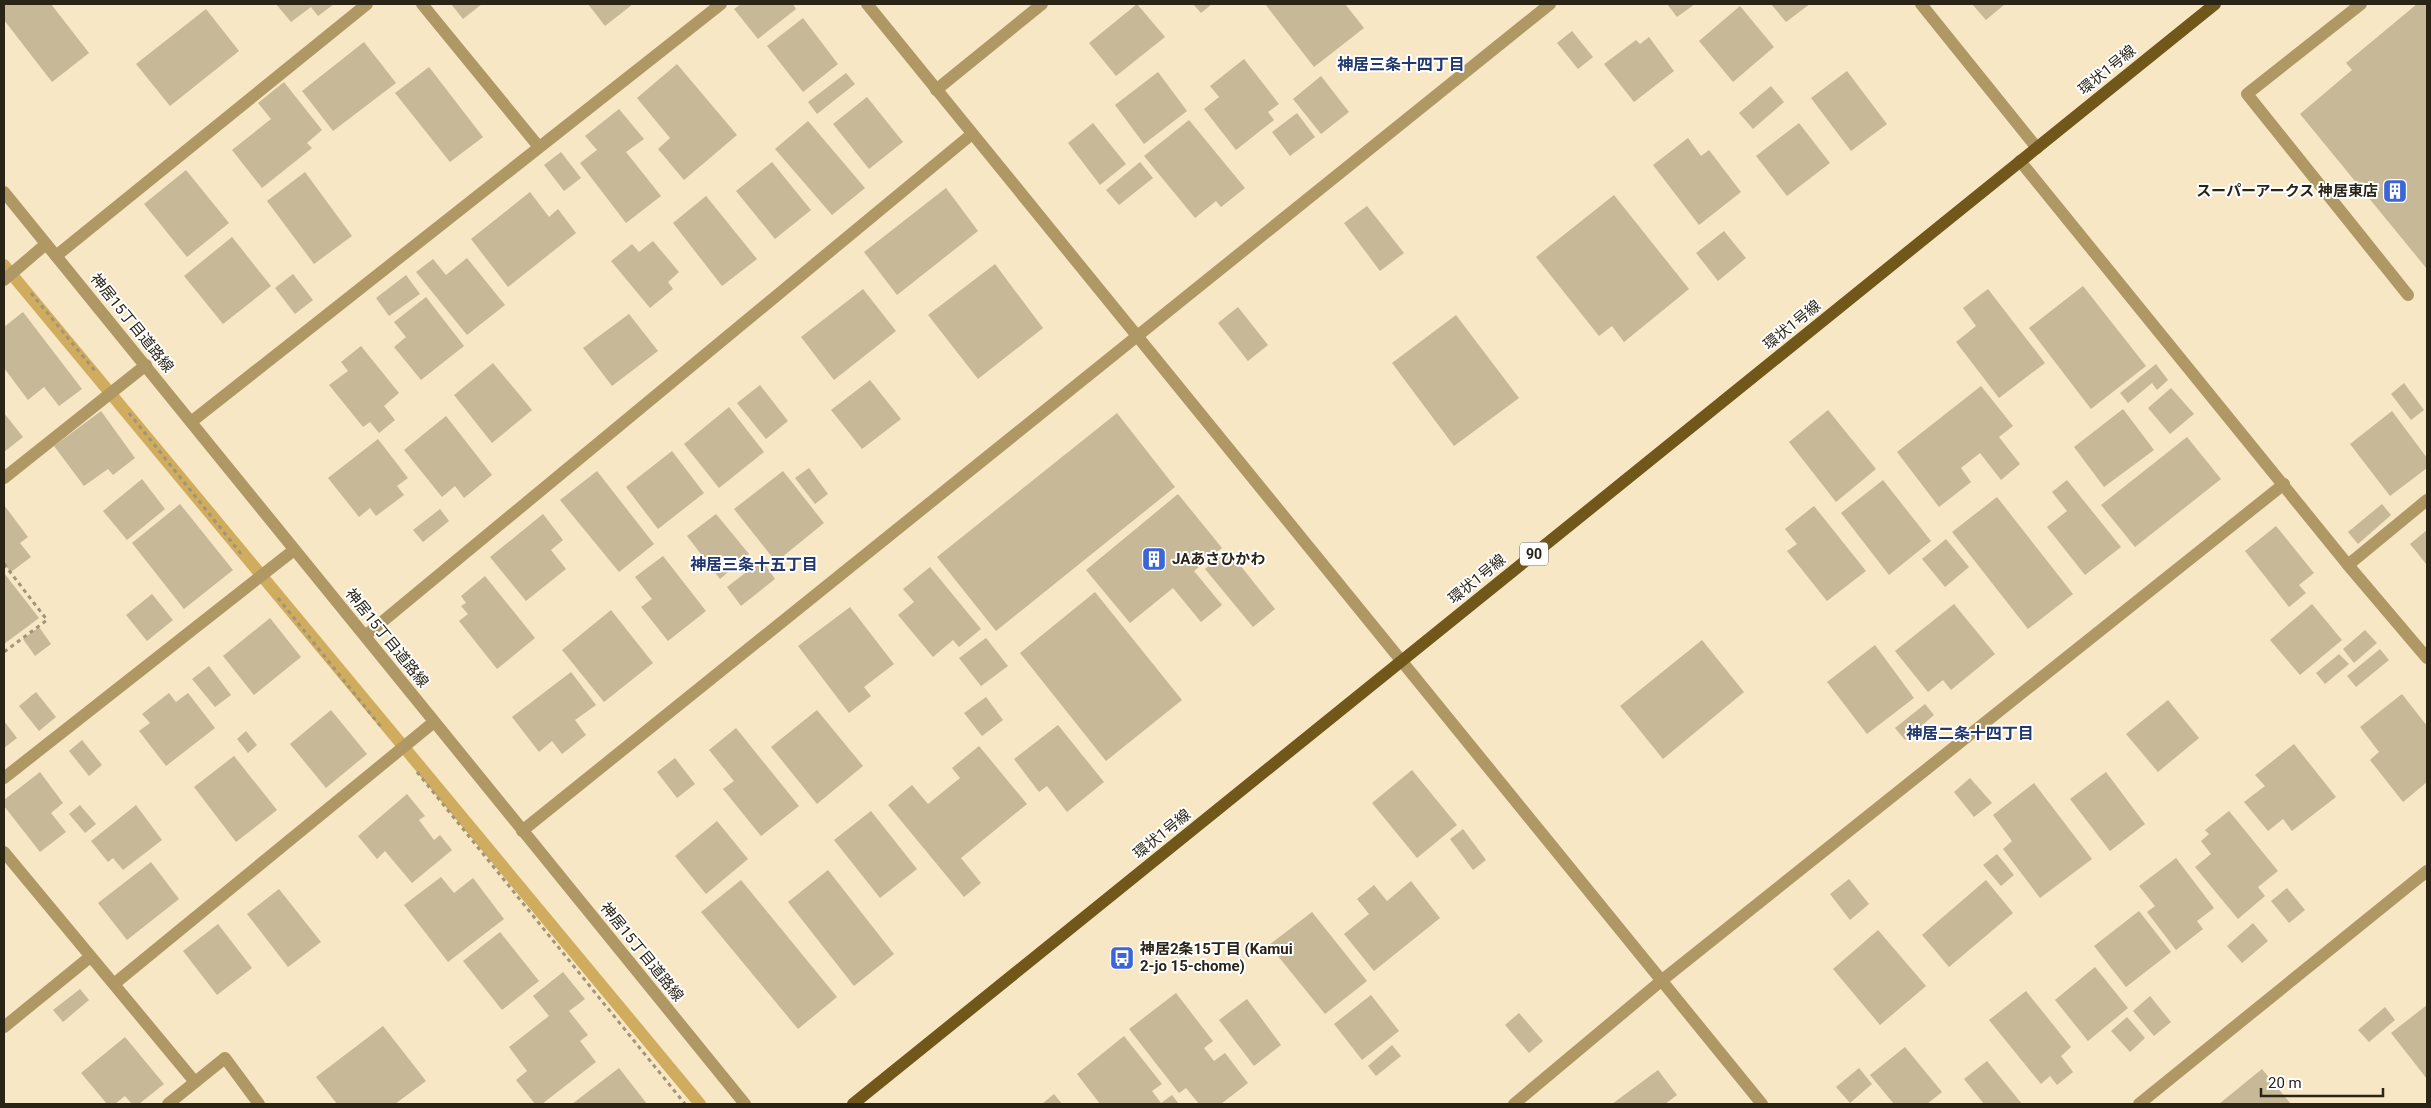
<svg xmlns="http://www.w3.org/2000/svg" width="2431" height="1108" font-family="Roboto,'Noto Sans JP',sans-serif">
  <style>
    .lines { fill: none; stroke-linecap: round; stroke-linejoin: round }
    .stream { stroke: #d0ac5e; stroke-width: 12 }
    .building { fill: #c7b897 }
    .path { stroke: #a0947b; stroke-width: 3; stroke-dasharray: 4 4; stroke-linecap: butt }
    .minor { stroke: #b09865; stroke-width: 12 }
    .major { stroke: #71581a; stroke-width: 12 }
    .labels { text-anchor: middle; stroke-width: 4; stroke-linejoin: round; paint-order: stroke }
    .shield { fill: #fff; stroke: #6a665d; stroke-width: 1 }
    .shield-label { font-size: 14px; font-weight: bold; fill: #2a2417 }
    .street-label { font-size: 15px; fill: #2a2417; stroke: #fff }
    .poi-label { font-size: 15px; font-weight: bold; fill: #2a2417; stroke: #fff; text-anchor: start }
    .neighbourhood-label { font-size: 16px; font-weight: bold; fill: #22386f; stroke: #fff }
  </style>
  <rect width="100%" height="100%" fill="#f7e7c5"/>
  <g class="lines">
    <path class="stream" d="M4,265L700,1104"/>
  </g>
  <g class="building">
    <path d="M4,4H51L89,53L52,82L4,20Z"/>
    <path d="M276,4H334L318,16L311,7L291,22Z"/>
    <path d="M451,4H482L463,19Z"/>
    <path d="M588,4H633L605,26Z"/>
    <path d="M741,4H793L796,9L758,39L734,9Z"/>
    <path d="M1137,4L1165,37L1116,76L1089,43Z"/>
    <path d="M1193,4H1212L1201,13Z"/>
    <path d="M1265,4H1345L1364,28L1314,67Z"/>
    <path d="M1667,4H1695L1677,17Z"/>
    <path d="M1771,4H1810L1786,22Z"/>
    <path d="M1972,4H2005L1986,20Z"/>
    <path d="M2417,4H2427V269L2300,114L2352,70L2346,63Z"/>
    <path d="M1740,6L1774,47L1733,82L1699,41Z"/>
    <path d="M206,9L239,51L170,106L136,64Z"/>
    <path d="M803,18L838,64L803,92L767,46Z"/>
    <path d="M1572,31L1593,57L1578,69L1557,43Z"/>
    <path d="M1649,37L1674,71L1634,102L1604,64L1636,40L1640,44Z"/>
    <path d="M364,42L396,83L333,131L302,91Z"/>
    <path d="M1244,59L1279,104L1268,112L1274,120L1236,150L1204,109L1219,97L1210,86Z"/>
    <path d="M677,64L737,135L684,180L658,149L670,138L637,98Z"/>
    <path d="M429,67L483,137L450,162L395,93Z"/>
    <path d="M1847,71L1887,124L1851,151L1811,98Z"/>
    <path d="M1158,72L1187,111L1144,144L1115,105Z"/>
    <path d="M846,73L855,84L817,114L808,102Z"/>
    <path d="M1321,76L1349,112L1321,134L1293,99Z"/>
    <path d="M284,82L322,130L307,143L312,148L262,188L232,150L271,119L258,103Z"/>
    <path d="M1771,86L1784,102L1753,129L1739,113Z"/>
    <path d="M867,97L903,142L869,169L833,124Z"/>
    <path d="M619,109L644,139L626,152L661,196L626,223L580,163L597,150L585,136Z"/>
    <path d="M1297,113L1315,137L1290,156L1272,132Z"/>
    <path d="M1189,120L1245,188L1221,207L1216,201L1195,218L1144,156Z"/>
    <path d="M808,121L865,188L832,215L775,149Z"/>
    <path d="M1093,123L1126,164L1100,185L1068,143Z"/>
    <path d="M1799,123L1830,163L1787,196L1756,156Z"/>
    <path d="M1688,138L1701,156L1709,150L1741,192L1699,225L1653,165Z"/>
    <path d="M561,152L581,178L564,191L544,165Z"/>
    <path d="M772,162L811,210L775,239L736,191Z"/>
    <path d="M1140,162L1153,178L1119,205L1106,190Z"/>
    <path d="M186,170L229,223L187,257L144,204Z"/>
    <path d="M305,172L352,236L314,264L267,201Z"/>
    <path d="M946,188L978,231L897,295L864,252Z"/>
    <path d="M530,192L549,217L558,209L576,233L508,287L471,239Z"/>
    <path d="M1614,195L1689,289L1624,342L1612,326L1599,336L1536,257Z"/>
    <path d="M706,196L757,259L722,286L673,223Z"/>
    <path d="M1367,206L1404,253L1380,271L1344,223Z"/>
    <path d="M1724,231L1746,258L1718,281L1696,253Z"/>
    <path d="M232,237L271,286L223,324L184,276Z"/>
    <path d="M653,241L679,272L668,282L673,289L650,308L611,261L632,244L639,252Z"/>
    <path d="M467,258L505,305L467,335L416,272L433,259L446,275Z"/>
    <path d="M995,264L1043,328L978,379L928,315Z"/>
    <path d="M293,274L313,300L295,314L275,288Z"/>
    <path d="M406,275L420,294L389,316L376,298Z"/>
    <path d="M2083,286L2146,366L2091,409L2029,328Z"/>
    <path d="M863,289L896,331L834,380L801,337Z"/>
    <path d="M1988,289L2045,363L1999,398L1956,342L1976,326L1963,308Z"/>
    <path d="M426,297L464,346L421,380L394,347L406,337L394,322Z"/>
    <path d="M1238,307L1268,345L1248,361L1218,323Z"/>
    <path d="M23,312L82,389L59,406L44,387L28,400L4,368V327Z"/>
    <path d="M629,314L658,351L612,386L583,348Z"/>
    <path d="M1456,315L1519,398L1454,446L1392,363Z"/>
    <path d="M361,346L399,393L384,406L395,420L379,433L370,422L363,427L329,385L348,371L341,362Z"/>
    <path d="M493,363L532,410L492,443L454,395Z"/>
    <path d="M2156,364L2168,380L2157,390L2152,383L2128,403L2120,393Z"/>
    <path d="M870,380L901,419L862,449L831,410Z"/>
    <path d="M2404,383L2424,410L2411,420L2391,394Z"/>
    <path d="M760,385L788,421L766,439L737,403Z"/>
    <path d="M1981,386L2013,426L1999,437L2020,464L2001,480L1980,453L1961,468L1971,482L1939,507L1897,452Z"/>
    <path d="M2171,388L2194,414L2170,434L2148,408Z"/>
    <path d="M729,407L764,452L719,488L684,444Z"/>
    <path d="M2123,409L2154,450L2104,487L2074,447Z"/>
    <path d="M1828,410L1876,469L1836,502L1789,442Z"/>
    <path d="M101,411L135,458L113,475L108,469L84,486L54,446Z"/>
    <path d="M2392,411L2427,458V468L2390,496L2350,444Z"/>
    <path d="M4,413L23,437L4,452Z"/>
    <path d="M1117,413L1175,487L996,631L937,557Z"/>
    <path d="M446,416L492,475L464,498L455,486L442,497L404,450Z"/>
    <path d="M2187,437L2221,479L2135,547L2101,505Z"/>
    <path d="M378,439L408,478L397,486L404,495L376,516L370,508L359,517L328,478Z"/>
    <path d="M672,451L704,493L658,529L626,487Z"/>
    <path d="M809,468L828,494L815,504L795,478Z"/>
    <path d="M597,471L654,544L619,572L560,500Z"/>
    <path d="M783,471L824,523L776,562L734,509Z"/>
    <path d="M142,479L165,509L127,540L103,511Z"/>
    <path d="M1883,480L1931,541L1889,575L1841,513Z"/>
    <path d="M2067,480L2121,547L2085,575L2047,527L2067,511L2052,492Z"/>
    <path d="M1178,494L1222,548L1194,571L1222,605L1201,622L1173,588L1130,623L1086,570Z"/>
    <path d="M1997,497L2073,594L2028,629L1952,532Z"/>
    <path d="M180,504L233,570L184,609L132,543Z"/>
    <path d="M2382,504L2391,515L2358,544L2348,532Z"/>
    <path d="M4,505L28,537L20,543L31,557L11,572L4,564Z"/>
    <path d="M1814,506L1866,571L1827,601L1787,551L1797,544L1785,529Z"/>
    <path d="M440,509L449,521L423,542L413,530Z"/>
    <path d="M543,514L563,540L551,550L566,569L526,601L490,557Z"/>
    <path d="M716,514L749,554L720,579L687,536Z"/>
    <path d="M2276,526L2314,573L2299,585L2306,593L2289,607L2245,551Z"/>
    <path d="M2427,530V565L2410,544Z"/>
    <path d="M1946,539L1969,567L1945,587L1922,559Z"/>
    <path d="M1228,550L1275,609L1253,627L1205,569Z"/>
    <path d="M663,556L706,611L668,641L641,607L652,599L635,577Z"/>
    <path d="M762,560L775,579L741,606L727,587Z"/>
    <path d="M930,567L981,629L959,647L953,640L933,657L898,615L914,602L903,589Z"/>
    <path d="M4,573L39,618L4,644Z"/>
    <path d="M485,576L535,638L497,669L459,621L468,614L461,606L466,603L461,596Z"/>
    <path d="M1095,592L1182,700L1106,761L1020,653Z"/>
    <path d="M152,594L173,620L147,641L126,615Z"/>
    <path d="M1954,604L1995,654L1951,690L1943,680L1928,692L1895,651Z"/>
    <path d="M2312,604L2342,640L2300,675L2270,640Z"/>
    <path d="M850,607L894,664L864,687L871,696L849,713L798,646Z"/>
    <path d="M611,610L653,663L604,702L562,650Z"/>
    <path d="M270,618L301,657L254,695L223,656Z"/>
    <path d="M39,627L51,644L35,656L23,639Z"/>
    <path d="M2365,630L2377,643L2354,663L2343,649Z"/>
    <path d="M986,638L1008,666L981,686L959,658Z"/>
    <path d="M1702,640L1744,692L1663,759L1620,706Z"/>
    <path d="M1875,645L1914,698L1867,734L1827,682Z"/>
    <path d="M2380,649L2389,660L2356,687L2347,676Z"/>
    <path d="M2339,654L2349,664L2325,684L2316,673Z"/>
    <path d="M209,666L231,695L215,707L192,679Z"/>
    <path d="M571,672L596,705L575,720L586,735L562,754L552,741L539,752L512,717Z"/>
    <path d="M36,692L56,717L39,731L19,706Z"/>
    <path d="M169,693L176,702L188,693L215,728L166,766L139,731L150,723L142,714Z"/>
    <path d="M2402,694L2427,726V782L2403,802L2370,760L2379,752L2360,727Z"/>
    <path d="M986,697L1003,720L982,736L964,713Z"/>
    <path d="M2168,700L2199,738L2158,772L2126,734Z"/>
    <path d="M1925,704L1934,715L1905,740L1895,728Z"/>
    <path d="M331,710L367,754L326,788L290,744Z"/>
    <path d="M817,710L863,766L817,804L771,747Z"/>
    <path d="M4,721L17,738L4,748Z"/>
    <path d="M1058,725L1104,782L1067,812L1047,786L1039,792L1014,759Z"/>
    <path d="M736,728L799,806L761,836L723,789L734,781L709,750Z"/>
    <path d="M246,731L257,745L248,753L237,739Z"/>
    <path d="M82,740L102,765L89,776L69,751Z"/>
    <path d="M2294,744L2336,797L2292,831L2283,819L2268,831L2244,802L2265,786L2255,775Z"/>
    <path d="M979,746L1027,804L961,858L981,883L964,897L888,805L912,785L928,804L960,778L952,768Z"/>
    <path d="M234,756L277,810L236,842L194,787Z"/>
    <path d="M675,758L695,784L677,798L657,772Z"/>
    <path d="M1412,770L1457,825L1417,858L1372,803Z"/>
    <path d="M40,772L63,803L51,813L66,832L40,852L4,806V800Z"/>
    <path d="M2106,772L2145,824L2110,851L2070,799Z"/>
    <path d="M1970,778L1992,803L1974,817L1954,792Z"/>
    <path d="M2034,783L2092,859L2040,898L2003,849L2012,841L1993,815Z"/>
    <path d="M407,794L425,816L419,820L434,840L440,835L452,850L412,883L385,851L377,859L358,836Z"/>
    <path d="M80,805L96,824L85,833L69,814Z"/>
    <path d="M136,805L162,840L123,870L113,858L108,862L91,841Z"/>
    <path d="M871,811L917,869L880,898L834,840Z"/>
    <path d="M2229,811L2278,871L2258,887L2265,896L2238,919L2195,867L2211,854L2201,841L2209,834L2205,830Z"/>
    <path d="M717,821L748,859L706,894L675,856Z"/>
    <path d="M1463,829L1486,860L1473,870L1450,839Z"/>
    <path d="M1997,854L2014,875L2001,886L1983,865Z"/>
    <path d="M2176,858L2214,908L2197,921L2203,929L2176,950L2147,912L2155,906L2139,886Z"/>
    <path d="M151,862L179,899L127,940L98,903Z"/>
    <path d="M828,870L894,954L854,986L788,902Z"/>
    <path d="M441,877L454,893L473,878L504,919L448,962L404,905Z"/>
    <path d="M1849,879L1869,904L1850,920L1830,894Z"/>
    <path d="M741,880L837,997L798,1029L701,912Z"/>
    <path d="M1986,880L2013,913L1949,967L1922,935Z"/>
    <path d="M1411,881L1440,918L1374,971L1344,934L1369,914L1357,899L1374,885L1387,901Z"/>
    <path d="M2287,888L2305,910L2289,923L2271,901Z"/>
    <path d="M279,889L321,942L288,967L247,914Z"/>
    <path d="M2139,911L2171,952L2126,987L2094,946Z"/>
    <path d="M1312,912L1367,981L1325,1014L1269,945Z"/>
    <path d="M2253,923L2268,941L2242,963L2227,946Z"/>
    <path d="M218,924L252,968L217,995L183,951Z"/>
    <path d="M1878,930L1926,986L1880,1025L1833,969Z"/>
    <path d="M500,932L539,981L502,1010L463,961Z"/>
    <path d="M2095,967L2128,1008L2088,1041L2055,1000Z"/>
    <path d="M563,972L585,999L569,1011L588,1035L580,1041L596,1062L542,1104H535L516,1080L527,1071L509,1047L549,1016L533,996Z"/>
    <path d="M80,989L89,1000L63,1022L53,1010Z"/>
    <path d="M2026,991L2071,1047L2061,1056L2073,1072L2057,1085L2050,1076L2041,1084L1989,1020Z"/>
    <path d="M1176,993L1213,1041L1204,1048L1214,1061L1225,1053L1248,1083L1221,1104H1199L1186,1088L1179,1093L1129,1029Z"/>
    <path d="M1371,995L1399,1031L1362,1060L1334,1024Z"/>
    <path d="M2150,996L2171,1022L2154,1036L2133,1011Z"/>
    <path d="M1247,999L1281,1045L1254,1066L1219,1020Z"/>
    <path d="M2427,1005V1079L2391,1033Z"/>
    <path d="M2385,1007L2395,1020L2369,1042L2358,1030Z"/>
    <path d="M1519,1013L1543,1041L1529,1053L1505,1025Z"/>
    <path d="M2127,1017L2145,1038L2130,1052L2111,1031Z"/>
    <path d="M383,1026L426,1081L395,1104H337L316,1077Z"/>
    <path d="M1124,1036L1162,1084L1152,1091L1161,1103L1172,1095L1179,1104H1100L1077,1074Z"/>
    <path d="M125,1037L164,1084L139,1104H132L125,1096L115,1104H107L81,1073Z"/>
    <path d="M1392,1045L1401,1056L1376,1076L1368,1066Z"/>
    <path d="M1905,1047L1942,1092L1927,1104H1894L1870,1075Z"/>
    <path d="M1987,1061L2022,1104H1984L1964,1079Z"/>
    <path d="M619,1068L647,1104H572Z"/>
    <path d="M1859,1068L1872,1084L1850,1103L1836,1087Z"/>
    <path d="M2262,1069L2291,1104H2219Z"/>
    <path d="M1658,1070L1677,1095L1665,1104H1612Z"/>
    <path d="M1054,1094L1062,1104H1042Z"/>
  </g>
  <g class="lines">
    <g class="path">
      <path d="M31,293L95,371"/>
      <path d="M129,413L242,555"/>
      <path d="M4,564L47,620L4,652"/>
      <path d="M278,598L382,728"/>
      <path d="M417,772L685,1104"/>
    </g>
    <g class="minor">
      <path d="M422,4L539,147"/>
      <path d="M867,4L1762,1104"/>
      <path d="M1921,4L2037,148"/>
      <path d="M2361,4L2247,94L2408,295"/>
      <path d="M936,90L1042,4"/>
      <path d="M2020,161L2348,565L2427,658"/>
      <path d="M4,192L745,1104"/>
      <path d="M56,256L367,4"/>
      <path d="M4,280L46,244"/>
      <path d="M191,422L721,4"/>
      <path d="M4,478L146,365"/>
      <path d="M2348,565L2427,500"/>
      <path d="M365,636L972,134"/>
      <path d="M4,778L294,550"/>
      <path d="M522,831L1550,4"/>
      <path d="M4,852L195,1082"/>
      <path d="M114,984L434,722"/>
      <path d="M4,1027L90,957"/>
      <path d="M168,1104L225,1058L259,1104"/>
      <path d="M1514,1104L1661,981L2284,484"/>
      <path d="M2139,1104L2427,871"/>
    </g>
    <path class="major" d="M853,1104L2215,4"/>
  </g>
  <defs>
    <symbol id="building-square" viewBox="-11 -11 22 22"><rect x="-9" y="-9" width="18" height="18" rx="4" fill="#3c66d7" stroke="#fff"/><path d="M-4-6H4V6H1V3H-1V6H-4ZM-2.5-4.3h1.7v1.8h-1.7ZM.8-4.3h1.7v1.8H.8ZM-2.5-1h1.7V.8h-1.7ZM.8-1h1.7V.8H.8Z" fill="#fff"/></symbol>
    <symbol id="bus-square" viewBox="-11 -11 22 22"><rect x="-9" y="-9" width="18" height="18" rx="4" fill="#3c66d7" stroke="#fff"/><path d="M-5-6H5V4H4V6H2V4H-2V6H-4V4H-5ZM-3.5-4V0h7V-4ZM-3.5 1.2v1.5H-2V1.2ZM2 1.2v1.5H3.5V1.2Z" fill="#fff"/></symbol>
  </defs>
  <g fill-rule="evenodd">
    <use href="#building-square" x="2381" y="177" width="28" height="28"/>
    <use href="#building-square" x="1140" y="545" width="28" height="28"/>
    <use href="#bus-square" x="1108" y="944" width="28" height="28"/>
  </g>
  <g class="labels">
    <rect class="shield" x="1520" y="542.5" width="28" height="23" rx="4"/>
    <g class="shield-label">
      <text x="1534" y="559">90</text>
    </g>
    <g class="street-label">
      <text transform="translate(2107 70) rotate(-39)" y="5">環状1号線</text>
      <text transform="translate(132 323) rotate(51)" y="5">神居15丁目道路線</text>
      <text transform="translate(1792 325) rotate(-39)" y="5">環状1号線</text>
      <text transform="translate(1477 579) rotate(-39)" y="5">環状1号線</text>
      <text transform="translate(387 638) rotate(51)" y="5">神居15丁目道路線</text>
      <text transform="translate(1162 834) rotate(-39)" y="5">環状1号線</text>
      <text transform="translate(642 952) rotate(51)" y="5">神居15丁目道路線</text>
    </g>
    <g class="poi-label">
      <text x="2378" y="196" text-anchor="end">スーパーアークス 神居東店</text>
      <text x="1172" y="564">JAあさひかわ</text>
      <text x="1140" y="954">神居2条15丁目 (Kamui<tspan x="1140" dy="17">2-jo 15-chome)</tspan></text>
    </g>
    <g class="neighbourhood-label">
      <text x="1401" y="70">神居三条十四丁目</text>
      <text x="754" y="570">神居三条十五丁目</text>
      <text x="1970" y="739">神居二条十四丁目</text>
    </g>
  </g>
  <rect width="2431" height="1108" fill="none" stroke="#2a2417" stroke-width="10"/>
  <path d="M2261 1088v8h122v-8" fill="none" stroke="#2a2417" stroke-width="2.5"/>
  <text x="2268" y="1088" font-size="15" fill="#2a2417" stroke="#ffffff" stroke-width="4" paint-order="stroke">20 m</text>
</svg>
